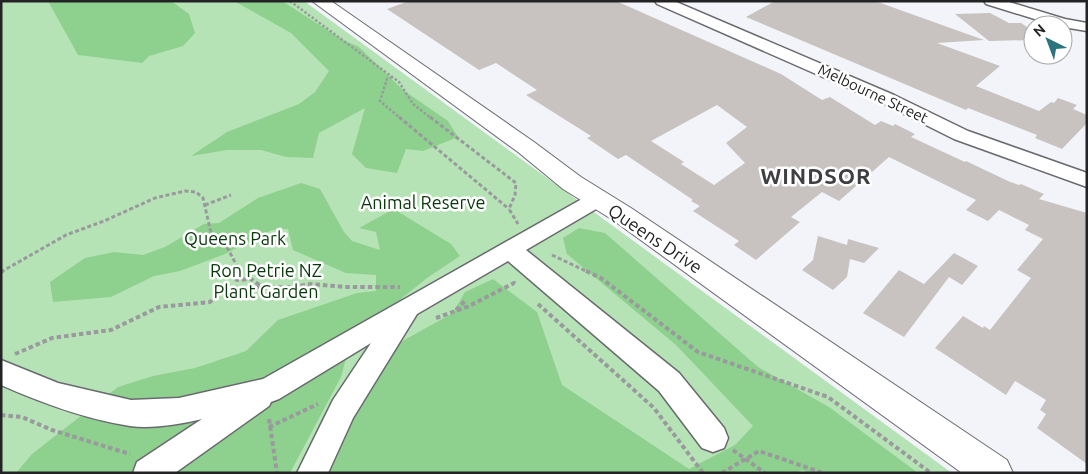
<svg xmlns="http://www.w3.org/2000/svg" width="1088" height="474" font-family="Ubuntu,sans-serif">
  <style>
    .green { fill: #b6e3b5 }
    .forest { fill: #8ed08d }
    .building { fill: #c8c3c0; fill-rule: evenodd }
    .lines { fill: none; stroke-linecap: round; stroke-linejoin: round }
    .minor-casing { stroke: #696a6f; stroke-width: 3 }
    .major-casing { stroke: #696a6f; stroke-width: 2 }
    .path-far2 { stroke: #99999e; stroke-width: 2.5; stroke-dasharray: 2.5 2; stroke-linecap: butt }
    .path-far1 { stroke: #99999e; stroke-width: 3; stroke-dasharray: 4 2.5; stroke-linecap: butt }
    .path { stroke: #99999e; stroke-width: 4; stroke-dasharray: 4.5 3; stroke-linecap: butt }
    .minor { fill: #fff; fill-rule: evenodd }
    .major { fill: #fff; fill-rule: evenodd }
    .labels { text-anchor: middle; stroke-width: 5; stroke-linejoin: round; paint-order: stroke }
    .far-street-label { font-size: 15px; fill: #232325; stroke: #fff }
    .park-label { font-size: 18px; fill: #09380c; stroke: #fff }
    .street-label { font-size: 18px; fill: #232325; stroke: #fff }
    .district-label { font-size: 22px; font-weight: bold; letter-spacing: 1px; fill: #3e3f43; stroke: #fff }
  </style>
  <rect width="100%" height="100%" fill="#f3f4fa"/>
  <path class="green" d="M1,1H304L952,473H1Z"/>
  <g class="forest">
    <path d="M48,1H171L189,14L195,33L183,46L149,56L142,63L78,55Z"/>
    <path d="M234,1H282L343,40L359,47L403,90L448,121L458,137L423,151L406,149L397,173L366,168L352,154L365,108L319,133L313,158L286,157L261,150H227L191,156L227,132L299,104L315,92L329,71L291,33Z"/>
    <path d="M301,183L320,189L344,232L352,241L380,250L376,232L359,228L390,211H397L451,244L460,256L427,278L377,318L349,347L341,377L290,473H16L32,454L118,387L153,376L195,368L246,351L278,320L357,293L376,291V275L346,273L293,250L288,229L272,230L225,254L180,271L154,276L111,297L53,302L50,282L85,258L114,252L143,255L165,247L204,224L219,223L258,198Z"/>
    <path d="M579,228L605,233L758,367L829,407L918,473H807L803,470L795,473H329L339,427L397,344L453,313L465,292L493,279L537,312L562,385L689,469L735,445L753,426L676,345L567,254L563,238Z"/>
  </g>
  <g class="building">
    <path d="M409,1H616L781,74L822,100L830,97L875,125L881,121L893,126L895,124L915,134L911,137L965,162L966,161L1008,181L1019,185L1021,184L1044,194L1039,199L1087,213V464L1037,428L1046,414L1040,410L1046,400L1015,381L1006,395L935,348L963,316L983,328L984,326L990,330L1031,278L1017,270L1043,239L1025,230L1029,225L999,210L988,221L966,210L976,200L889,157L839,201L822,192L791,217L800,222L756,260L734,245L739,241L693,211L700,206L691,201L693,200L626,155L618,159L587,138L591,136L526,95L537,90L496,63L479,70L387,9ZM717,105L747,127L726,143L745,163L714,185L681,164L684,162L651,141Z"/>
    <path d="M775,1H875L984,40L937,43L1000,66L976,86L1039,111L1051,102L1054,103L1058,98L1077,105L1073,109L1087,115V123L1062,149L1035,138L1037,135L968,108L966,110L746,17Z"/>
    <path d="M990,13L1009,23H1021L1033,31V40L989,41L955,14Z"/>
    <path d="M818,236L847,245L848,239L879,248L864,263L850,259L847,277L833,290L802,270L813,260Z"/>
    <path d="M954,253L978,266L962,285L949,277L904,337L863,313L899,270L924,284Z"/>
  </g>
  <g class="lines">
    <defs>
      <g id="minor">
        <path d="M655,1H674L894,95L968,131L1087,173V187L954,139L882,103L657,4Z"/>
        <path d="M984,1H1006L1065,19L1087,23V31L1063,27V25H1054L986,4Z"/>
        <path d="M596,193L603,195L607,200L603,205L526,250L679,373L724,428L728,438L724,448L713,452L702,448L659,391L508,261L417,314L353,418L328,473H297L333,400L371,343L279,399L271,402L269,406L175,473H133L137,462L202,419C181,424 152,429 130,426C85,419 42,403 1,385V360L58,383L131,400L179,398L263,379L589,195Z"/>
      </g>
      <path id="major" d="M312,1H331L534,142L581,177L631,208L1007,460L1013,473H962L613,220L563,189L518,152Z"/>
    </defs>
    <use href="#minor" class="minor-casing"/>
    <use href="#major" class="major-casing"/>
    <g class="path-far2">
      <path d="M290,1L399,82L413,104L431,118"/>
      <path d="M392,77L387,79L380,101L400,118"/>
    </g>
    <g class="path-far1">
      <path d="M399,117L509,209"/>
      <path d="M430,117L516,183L515,195L509,209L518,224"/>
      <path d="M205,205L231,195"/>
      <path d="M552,255L588,272"/>
      <path d="M1,272L66,235L104,221L155,198L185,191L196,192L203,198L211,233L227,247L238,268L237,272"/>
    </g>
    <g class="path">
      <path d="M237,271L235,278L237,280L251,279L262,287"/>
      <path d="M586,271L601,278L698,352L828,397L931,473"/>
      <path d="M1,272L3,271"/>
      <path d="M538,304L654,408L703,473"/>
      <path d="M456,310L466,300"/>
      <path d="M436,318L467,307L514,283L517,285"/>
      <path d="M15,354L52,338L111,330L159,307L210,302L227,288L292,287L311,284L345,287H400"/>
      <path d="M1,415L22,417L52,430L130,454"/>
      <path d="M269,419L277,473"/>
      <path d="M269,427L318,404"/>
      <path d="M733,450L765,473"/>
      <path d="M722,473L759,451L823,473"/>
    </g>
    <use href="#minor" class="minor"/>
    <use href="#major" class="major"/>
  </g>
  <g class="labels">
    <g class="far-street-label">
      <text transform="translate(873 94) rotate(25)" y="5">Melbourne Street</text>
    </g>
    <g class="park-label">
      <text x="423" y="209">Animal Reserve</text>
      <text x="235" y="245">Queens Park</text>
      <text x="266" y="277">Ron Petrie NZ<tspan x="266" dy="21">Plant Garden</tspan></text>
    </g>
    <g class="street-label">
      <text transform="translate(655 239) rotate(34)" y="6">Queens Drive</text>
    </g>
    <g class="district-label">
      <text x="816" y="184">WINDSOR</text>
    </g>
  </g>
  <rect width="1088" height="474" fill="none" stroke="#232325" stroke-width="5"/>
  <g transform="translate(1048 40) rotate(318)"><circle r="24" fill="#ffffff" stroke="#a7a7a8"/>
  <path d="M0-4L9 19L0 12L-9 19Z" fill="#2b747d"/>
  <text y="-8" font-size="14" font-weight="bold" text-anchor="middle" fill="#232325">N</text>
  </g>
</svg>
